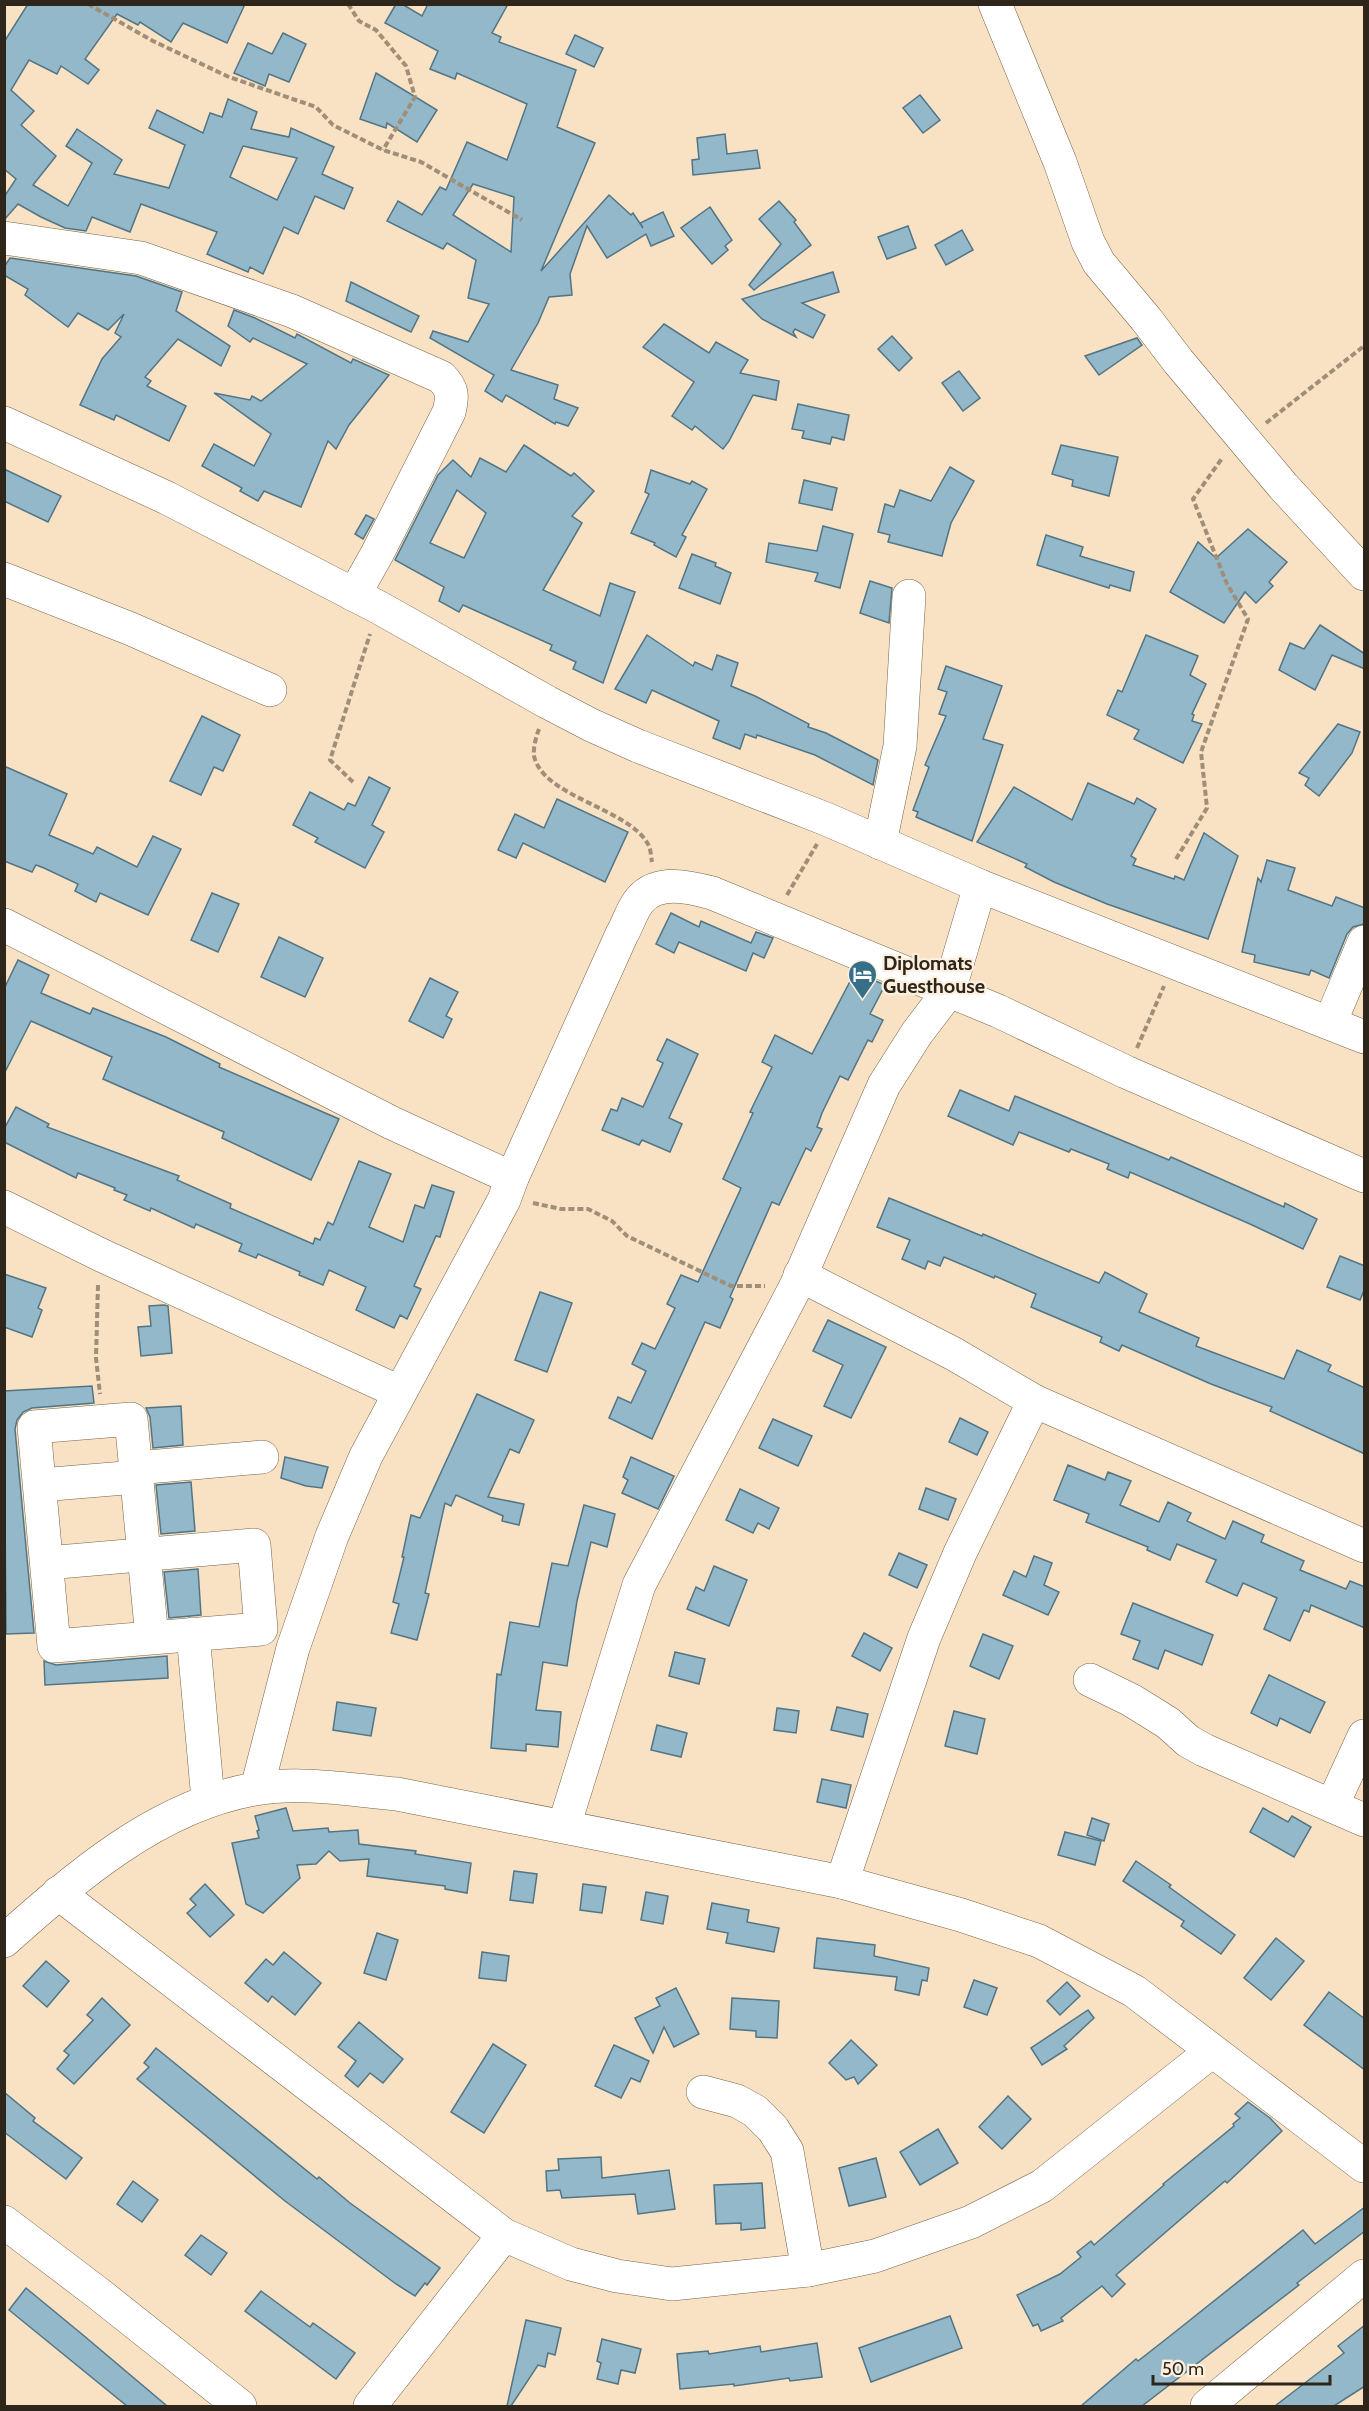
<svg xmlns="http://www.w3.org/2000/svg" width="1369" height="2411" font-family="Cabin,sans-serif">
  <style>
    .building { fill: #93b8ca; stroke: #527585; stroke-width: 1.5; fill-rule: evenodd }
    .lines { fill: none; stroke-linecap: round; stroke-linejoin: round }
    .minor-casing { stroke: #786449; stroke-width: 34 }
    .path { stroke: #9f8e78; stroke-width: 4; stroke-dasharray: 6 3; stroke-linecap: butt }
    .minor { stroke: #fff; stroke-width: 33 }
    .labels { text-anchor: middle; stroke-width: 4.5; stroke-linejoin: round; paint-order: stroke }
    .poi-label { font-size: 20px; font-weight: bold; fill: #2f261b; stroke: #fef0de; text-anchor: start }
  </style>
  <rect width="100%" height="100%" fill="#f9e1c3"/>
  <g class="building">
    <path d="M28,4H245L227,43L183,23L171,42L140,22L138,25L117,14L85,59L99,70L88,84L61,66L57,74L29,60L11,90L34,111L21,125L56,156L33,185L68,206L92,163L66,146L77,129L122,160L114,174L169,188L185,145L149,128L157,110L203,133L210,113L222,117L228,99L257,112L251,129L289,137L291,128L334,147L322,174L353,188L344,209L315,196L298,234L284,227L263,274L250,267L248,272L207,254L217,232L141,204L130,232L92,217L86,231L65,228L41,217L18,204L4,220V197L16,179L4,169V42ZM243,146L297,158L277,200L230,177Z"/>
    <path d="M396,4H402L422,16L428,4H508L492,33L501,37L499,42L576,70L557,127L595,143L541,271L609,195L631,215L633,213L643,228L640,223L663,212L674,236L651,246L646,234L607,258L587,226L570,274L572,295L549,297L538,323L511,370L558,385L554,399L578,408L568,426L556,422L555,424L506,395L502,402L485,391L494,375L430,338L433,331L468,342L489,304L468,298L476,260L447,243L443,249L387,221L398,201L422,215L440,187L446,190L467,142L507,160L527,104L457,73L455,79L430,69L438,51L385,23ZM473,184L514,197L511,252L453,215Z"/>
    <path d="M283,33L306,44L289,82L269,74L265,86L234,73L248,43L272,54Z"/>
    <path d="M575,35L603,48L594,67L566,54Z"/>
    <path d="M376,73L437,110L417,142L387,123L386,128L360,119Z"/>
    <path d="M920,95L940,120L923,133L903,108Z"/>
    <path d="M725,134L727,154L757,150L760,168L693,175L692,160L699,159L697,138Z"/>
    <path d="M779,201L796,220L794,222L811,245L754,290L749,285L781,244L759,219Z"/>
    <path d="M710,207L732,240L725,246L728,250L712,264L681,228Z"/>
    <path d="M908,226L916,248L887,259L878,237Z"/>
    <path d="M962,230L973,250L946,265L935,245Z"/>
    <path d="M10,258L136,276L182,292L176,311L230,346L221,366L178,339L145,377L151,381L147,386L186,406L169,441L116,415L114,420L80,405L102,359L121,337L115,333L124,314L108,330L78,313L68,327L25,295L28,289L4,275V267Z"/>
    <path d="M833,272L839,292L802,303L825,315L813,338L795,329L793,332L796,337L762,319L742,299Z"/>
    <path d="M351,282L419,316L411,332L346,301Z"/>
    <path d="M234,310L255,318L295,338L297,334L351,363L353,359L389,375L349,425L336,449L328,441L301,507L264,491L258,501L240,491L242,488L202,466L214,444L254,466L271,434L214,393L250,400L252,396L261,401L307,364L253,338L250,342L228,326Z"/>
    <path d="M664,324L709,353L716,342L748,360L740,373L779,381L776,400L753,395L729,441L723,449L695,426L692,430L672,416L694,382L643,347Z"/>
    <path d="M892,336L912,358L899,371L878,349Z"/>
    <path d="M1137,338L1142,345L1099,375L1085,356Z"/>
    <path d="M959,371L980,398L963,411L942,383Z"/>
    <path d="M798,404L849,415L844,440L832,437L830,444L802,438L804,431L792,429Z"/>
    <path d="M524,445L571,476L574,473L594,491L572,516L582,523L543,590L600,616L610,583L635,592L603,683L573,669L576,662L550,650L552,645L463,605L459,612L439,601L444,587L395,560L438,475L453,460L471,477L480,458L506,472ZM457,490L486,513L464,558L430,543Z"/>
    <path d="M1061,445L1118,457L1109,496L1072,486L1073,480L1052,474Z"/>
    <path d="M950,467L974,481L951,523L942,556L888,542L890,535L878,532L885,504L894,507L900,490L931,501Z"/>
    <path d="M4,469L61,496L48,522L4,501Z"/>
    <path d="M651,470L690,484L692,481L707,489L682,535L686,537L676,557L654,545L655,543L631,533L649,494L645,492Z"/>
    <path d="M804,480L837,488L832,510L799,503Z"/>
    <path d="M366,515L374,519L363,539L355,534Z"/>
    <path d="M823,526L853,534L840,588L815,581L818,573L766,562L769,543L817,551Z"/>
    <path d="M1248,529L1287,562L1269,582L1273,586L1256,603L1245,592L1224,623L1170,592L1198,542L1216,558Z"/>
    <path d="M1046,535L1083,547L1080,556L1134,572L1130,591L1110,585L1109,588L1037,565Z"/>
    <path d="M692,554L716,563L715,566L731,573L720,604L679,588Z"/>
    <path d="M870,581L892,588L889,623L860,613Z"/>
    <path d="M1320,625L1365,654V669L1332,655L1315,690L1279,670L1290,643L1304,649Z"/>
    <path d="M647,635L693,666L695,662L712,670L717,655L738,663L731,686L755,696L809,724L808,727L826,733L878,760L873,785L815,755L757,735L756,738L745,734L740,749L713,738L719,721L652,690L646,703L615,689Z"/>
    <path d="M1146,635L1198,656L1190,675L1206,684L1192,714L1194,715L1192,721L1202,724L1183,763L1134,739L1139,730L1107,715L1118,690L1122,692Z"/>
    <path d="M946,666L1002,686L983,739L1003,745L972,841L916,817L918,812L913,810L929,767L925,765L946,716L939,714L947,692L938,689Z"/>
    <path d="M202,716L240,735L223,771L214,767L201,795L170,781Z"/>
    <path d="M1338,724L1360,732L1352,753L1319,796L1305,785L1309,778L1299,773Z"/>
    <path d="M4,766L67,794L49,835L93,854L97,847L137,867L153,836L181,849L148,915L100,893L96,902L75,891L78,884L44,868L36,865L32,872L4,861Z"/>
    <path d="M369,777L390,788L372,825L384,832L365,868L315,842L318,838L293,825L310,792L344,810L348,803L355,806Z"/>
    <path d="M1088,783L1134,804L1137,798L1156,809L1131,856L1136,859L1133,865L1174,879L1175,876L1184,880L1204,833L1238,856L1208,939L1107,904L1054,882L1025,867L1027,864L977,842L1014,787L1072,820Z"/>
    <path d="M557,799L628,832L605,882L523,843L516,858L498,850L515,814L544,828Z"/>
    <path d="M1267,860L1295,868L1288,890L1332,906L1336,897L1365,908L1364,924L1353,927L1347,934L1329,978L1311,970L1309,975L1254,962L1255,955L1242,952L1258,878L1261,882Z"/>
    <path d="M212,893L239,904L218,952L191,940Z"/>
    <path d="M671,913L699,927L701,921L751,943L756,932L773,938L764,958L753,953L746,971L679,942L674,953L656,944Z"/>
    <path d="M279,937L323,958L305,997L261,977Z"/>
    <path d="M18,960L49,975L41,993L90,1014L93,1008L166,1037L220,1064L219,1067L339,1119L311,1180L222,1138L224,1132L103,1079L112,1057L31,1021L4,1074V989Z"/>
    <path d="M855,972L885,985L870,1014L883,1020L872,1042L868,1040L848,1080L840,1076L822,1113L817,1127L822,1129L811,1151L806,1148L779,1205L772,1202L730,1297L733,1299L720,1328L705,1322L652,1439L609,1418L618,1397L631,1403L646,1371L632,1364L642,1343L655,1349L675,1308L667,1304L681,1275L698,1282L741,1188L723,1179L753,1113L750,1112L772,1067L762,1062L775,1035L812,1054Z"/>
    <path d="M430,978L458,992L446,1016L452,1019L443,1038L409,1021Z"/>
    <path d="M667,1039L698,1054L669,1118L682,1124L670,1152L642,1140L639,1145L602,1130L611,1109L617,1111L622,1098L643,1107L663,1063L657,1060Z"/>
    <path d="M960,1090L1009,1111L1015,1096L1169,1160L1171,1157L1284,1207L1285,1203L1317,1219L1303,1249L1250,1224L1130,1172L1128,1178L1107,1169L1109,1164L1071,1149L1069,1152L1019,1132L1013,1145L948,1116Z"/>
    <path d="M16,1107L49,1124L47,1127L179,1176L177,1180L231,1204L230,1208L313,1244L315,1238L320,1240L328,1222L333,1225L359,1161L391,1174L369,1227L403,1242L415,1205L424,1208L432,1185L454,1192L440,1237L436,1236L414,1286L421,1289L407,1319L400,1315L394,1328L356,1310L366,1287L329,1270L323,1285L299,1275L300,1272L258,1254L256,1258L239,1251L242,1244L196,1224L194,1228L151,1208L150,1211L124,1200L127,1195L114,1190L115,1188L78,1173L76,1178L4,1142V1129Z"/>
    <path d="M889,1198L982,1236L983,1234L1099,1283L1105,1272L1147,1294L1139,1312L1199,1338L1196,1346L1284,1379L1297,1350L1331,1365L1328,1371L1365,1388V1454L1270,1411L1272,1407L1211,1384L1122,1345L1119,1351L1100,1342L1102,1337L1031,1307L1036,1294L995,1276L994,1278L944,1257L940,1266L928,1261L925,1269L902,1259L910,1240L877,1227Z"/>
    <path d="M1340,1256L1365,1266V1288L1360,1300L1327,1287Z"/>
    <path d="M4,1274L46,1288L38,1308L42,1310L32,1337L4,1327Z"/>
    <path d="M540,1292L572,1303L547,1372L515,1360Z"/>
    <path d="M164,1305L168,1306L172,1353L141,1356L138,1327L151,1326L149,1306Z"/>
    <path d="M828,1320L886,1347L851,1418L824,1406L843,1365L813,1351Z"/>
    <path d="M92,1386L94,1403L32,1408L23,1412L17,1420L15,1429L34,1633L6,1634L4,1391Z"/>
    <path d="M477,1394L534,1420L519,1453L510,1449L488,1497L524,1504L519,1525L502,1521L503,1516L456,1495L451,1506L445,1503L425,1593L429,1594L417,1640L391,1633L399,1604L393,1602L404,1557H402L411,1515L420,1518Z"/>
    <path d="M181,1406L183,1445L153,1448L150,1417L146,1408Z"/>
    <path d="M960,1418L988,1432L977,1455L949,1442Z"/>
    <path d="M773,1419L812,1436L798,1466L759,1448Z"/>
    <path d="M285,1457L328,1467L322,1488L306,1486L281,1478Z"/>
    <path d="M631,1457L674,1476L658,1509L622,1493L628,1480L623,1477Z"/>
    <path d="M1068,1465L1105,1480L1108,1472L1131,1481L1120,1505L1159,1522L1168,1502L1191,1513L1187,1521L1225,1539L1233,1521L1264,1535L1261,1542L1304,1561L1300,1570L1346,1589L1350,1581L1365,1587V1628L1311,1605L1309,1612L1304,1610L1290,1641L1264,1629L1277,1598L1243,1583L1237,1596L1206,1582L1216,1560L1177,1544L1170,1560L1147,1550L1148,1547L1086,1522L1089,1514L1054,1500Z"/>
    <path d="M191,1482L195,1531L161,1534L156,1485Z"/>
    <path d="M926,1488L956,1499L948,1520L919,1509Z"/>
    <path d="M740,1489L779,1508L769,1529L758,1523L753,1533L726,1520Z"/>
    <path d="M584,1505L615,1514L607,1547L591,1542L577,1601L567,1666L543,1662L536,1710L561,1712L558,1747L526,1744V1751L491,1748L497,1674L501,1675L510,1622L539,1627L552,1563L568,1566Z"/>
    <path d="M899,1553L927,1565L917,1588L889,1575Z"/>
    <path d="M1034,1556L1052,1563L1044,1585L1059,1592L1048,1615L1003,1595L1014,1571L1026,1577Z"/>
    <path d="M714,1566L747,1580L729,1626L687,1609L696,1587L704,1591Z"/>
    <path d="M198,1569L201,1615L169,1618L164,1572Z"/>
    <path d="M1133,1603L1213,1635L1202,1665L1165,1650L1158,1669L1133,1659L1140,1641L1121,1634Z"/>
    <path d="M864,1633L892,1648L880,1671L852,1656Z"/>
    <path d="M983,1634L1013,1646L999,1679L970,1666Z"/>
    <path d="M675,1652L705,1659L699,1684L669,1676Z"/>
    <path d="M167,1656L168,1678L45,1685L44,1661L56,1665Z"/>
    <path d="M1269,1675L1325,1702L1310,1733L1280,1718L1277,1726L1251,1713Z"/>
    <path d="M337,1702L376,1708L371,1736L333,1730Z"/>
    <path d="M837,1707L868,1714L863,1737L831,1730Z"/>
    <path d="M777,1708L799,1711L796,1733L774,1730Z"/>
    <path d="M954,1711L985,1719L977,1754L945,1746Z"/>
    <path d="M657,1725L687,1733L681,1757L651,1750Z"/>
    <path d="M822,1779L851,1785L846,1808L817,1802Z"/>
    <path d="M286,1808L293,1831L328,1828L329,1832L358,1830L359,1844L416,1851L415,1854L471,1863L467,1893L445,1889V1886L367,1876L369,1859L340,1861L329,1851L316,1864L297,1865L300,1878L263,1913L246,1904L232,1843L259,1838L257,1831L259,1830L255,1816Z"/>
    <path d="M1263,1808L1288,1822L1292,1816L1311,1827L1294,1857L1250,1832Z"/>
    <path d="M1092,1818L1109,1824L1104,1841L1087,1835Z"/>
    <path d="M1065,1832L1101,1841L1095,1865L1058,1855Z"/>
    <path d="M1136,1861L1171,1885L1169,1887L1235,1935L1221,1954L1181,1926L1184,1921L1123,1881Z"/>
    <path d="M514,1871L537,1874L533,1903L510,1900Z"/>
    <path d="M205,1884L234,1915L210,1937L187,1913L196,1905L190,1899Z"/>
    <path d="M583,1884L606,1887L602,1913L580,1910Z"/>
    <path d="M646,1892L668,1896L663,1924L641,1920Z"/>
    <path d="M712,1903L749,1910L747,1922L779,1928L774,1952L726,1943L728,1933L707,1929Z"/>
    <path d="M377,1933L398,1940L386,1980L364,1973Z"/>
    <path d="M817,1938L875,1945L874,1956L929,1968L927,1981L922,1980L919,1995L895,1990L897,1977L814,1968Z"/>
    <path d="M1276,1938L1304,1961L1271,2000L1244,1978Z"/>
    <path d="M284,1952L321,1983L295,2015L272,1996L268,2002L245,1983L266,1959L273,1965Z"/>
    <path d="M482,1952L509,1956L506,1981L479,1978Z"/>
    <path d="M46,1961L69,1981L47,2007L23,1986Z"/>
    <path d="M974,1980L997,1988L987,2015L964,2007Z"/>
    <path d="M1067,1982L1080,1996L1060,2015L1047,2001Z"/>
    <path d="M676,1988L699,2034L674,2047L664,2027L653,2053L635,2018L660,2006L656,1998Z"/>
    <path d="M1329,1992L1365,2019V2070L1304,2025Z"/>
    <path d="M102,1998L130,2025L74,2084L57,2069L69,2055L64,2051L93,2020L87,2015Z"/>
    <path d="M732,1998L779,2001L777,2038L756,2037V2031L730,2029Z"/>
    <path d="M1088,2010L1094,2018L1064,2046L1067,2049L1042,2065L1031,2048Z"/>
    <path d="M359,2022L403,2059L383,2083L370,2073L358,2087L345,2076L356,2061L338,2047Z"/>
    <path d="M851,2040L877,2065L858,2084L854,2077L846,2080L829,2063Z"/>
    <path d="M493,2044L526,2065L484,2133L451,2112Z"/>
    <path d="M614,2045L649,2061L640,2082L631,2078L621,2098L595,2086Z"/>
    <path d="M156,2048L317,2179L319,2177L350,2203L440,2268L427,2285L425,2283L415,2296L396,2284L285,2201L137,2079L149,2067L144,2063Z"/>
    <path d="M4,2092L35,2118L33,2121L82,2158L66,2179L4,2132Z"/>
    <path d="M1008,2096L1031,2119L1002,2149L979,2127Z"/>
    <path d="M1248,2102L1270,2118L1282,2131L1227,2183L1225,2181L1116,2275L1125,2284L1112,2297L1102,2286L1061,2318L1063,2321L1041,2331L1038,2324L1033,2326L1017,2295L1060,2274L1081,2257L1077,2252L1091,2241L1094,2245L1164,2185L1163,2184L1234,2126L1233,2124L1240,2118L1235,2114Z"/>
    <path d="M938,2129L958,2163L920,2185L900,2152Z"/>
    <path d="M601,2157L602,2178L669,2170L675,2209L638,2214L635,2194L562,2198L560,2190L547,2191L546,2171L559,2170L558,2159Z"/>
    <path d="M876,2158L886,2197L849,2206L839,2168Z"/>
    <path d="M133,2181L158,2200L142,2222L117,2204Z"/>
    <path d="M762,2183L765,2228L741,2230V2223L716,2224L714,2185Z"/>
    <path d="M1365,2207V2231L1297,2283L1299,2285L1142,2406H1081L1136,2359L1138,2361L1170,2336L1303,2230L1315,2244Z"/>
    <path d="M201,2235L227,2253L211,2275L185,2255Z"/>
    <path d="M26,2288L83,2335L167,2406H127L9,2310Z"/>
    <path d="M261,2291L310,2327L313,2323L355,2353L336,2379L245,2311Z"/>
    <path d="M950,2316L962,2348L871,2382L859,2348Z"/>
    <path d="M526,2320L561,2328L555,2355L548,2353L545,2367L538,2365L511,2406H507Z"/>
    <path d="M1365,2325V2386L1334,2406H1275L1344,2353L1338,2346Z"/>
    <path d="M602,2339L641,2349L635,2373L621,2370L618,2384L597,2379L601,2363L597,2361Z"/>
    <path d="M817,2343L822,2377L790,2381L789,2378L734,2386V2384L680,2389L677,2354L708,2351L709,2354L760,2346L761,2352Z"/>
  </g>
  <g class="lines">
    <defs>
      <g id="minor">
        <path d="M995,4L1060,162L1088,242L1099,263L1146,319L1178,361L1283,486L1364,574"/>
        <path d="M4,238L141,258L292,311L441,377C453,389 453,396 449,412L377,554L354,595"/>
        <path d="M4,423L167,498L378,607L547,702L591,725L638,746L826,819L980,886L1364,1037"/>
        <path d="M4,579L131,629L270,690"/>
        <path d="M880,843L900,746L909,596"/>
        <path d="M4,925L392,1123L512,1178"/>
        <path d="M1330,1023L1364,942"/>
        <path d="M4,1207L101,1255L399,1392"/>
        <path d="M800,1275L954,1354L1034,1401L1364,1546"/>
        <path d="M136,1468L262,1457"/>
        <path d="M40,1485L137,1477"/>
        <path d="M47,1563L254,1545L261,1629L54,1646L34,1427L131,1419C138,1492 145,1565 152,1638"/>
        <path d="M193,1634L208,1800"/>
        <path d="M1090,1680L1131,1700L1168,1723L1188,1741L1204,1750L1364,1820"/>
        <path d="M257,1788L293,1648L332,1536L366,1456L504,1200L512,1178L622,934C628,924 632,909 640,900C658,879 690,887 712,893L998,1011L1126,1072L1364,1176"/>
        <path d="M1332,1806L1364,1736"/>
        <path d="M564,1826L639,1585L796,1286L884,1085L917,1033L949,991L980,886"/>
        <path d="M842,1882L924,1638L960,1553L1034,1401"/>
        <path d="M58,1893L504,2235L571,2264L617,2276L672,2284L808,2270L875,2256L971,2222L1042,2186L1212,2051"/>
        <path d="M4,1941C76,1877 157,1806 255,1789C299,1781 352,1790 397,1794L842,1882L961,1915L1039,1941L1134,1991L1364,2166"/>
        <path d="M703,2092L737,2101L755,2111L773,2129L787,2151L808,2270"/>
        <path d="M4,2222L99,2294L240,2406"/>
        <path d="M370,2406L504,2235"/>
        <path d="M1207,2406L1364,2276"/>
      </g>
    </defs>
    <use href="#minor" class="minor-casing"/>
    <g class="path">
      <path d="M88,4L153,41L229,77L316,107L333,125L383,150L421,162L522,220"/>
      <path d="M348,4L359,21L376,30L406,66L415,97L383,150"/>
      <path d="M1266,423L1364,346"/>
      <path d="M539,729C536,737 533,748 534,756C543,797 628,808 648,844C651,849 651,857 652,862"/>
      <path d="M353,782L330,760L370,634"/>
      <path d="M1176,859L1207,808L1201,752L1248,619L1227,584L1193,499L1223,457"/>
      <path d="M787,895L817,844"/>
      <path d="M1137,1048L1164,986"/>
      <path d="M533,1203L561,1209H588L612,1221L627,1236L731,1286H765"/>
      <path d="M98,1285L96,1358L100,1394"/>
    </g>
    <use href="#minor" class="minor"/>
  </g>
  <defs>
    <symbol id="hotel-pin" viewBox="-11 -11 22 30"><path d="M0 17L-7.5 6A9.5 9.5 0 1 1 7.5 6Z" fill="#357088" stroke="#fef0de"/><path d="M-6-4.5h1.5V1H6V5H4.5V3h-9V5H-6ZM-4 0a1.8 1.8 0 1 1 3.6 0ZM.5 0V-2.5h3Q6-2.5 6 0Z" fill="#fff"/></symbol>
  </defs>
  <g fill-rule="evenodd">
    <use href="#hotel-pin" x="846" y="958" width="33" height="45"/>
  </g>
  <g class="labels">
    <g class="poi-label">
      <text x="883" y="970">Diplomats<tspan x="883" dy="23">Guesthouse</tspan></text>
    </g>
  </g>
  <rect width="1369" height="2411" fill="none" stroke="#2f261b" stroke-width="12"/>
  <path d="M1153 2375v9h177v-9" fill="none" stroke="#2f261b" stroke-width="3"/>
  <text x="1162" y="2375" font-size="18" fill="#2f261b" stroke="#fef0de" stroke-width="4.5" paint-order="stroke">50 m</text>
</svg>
